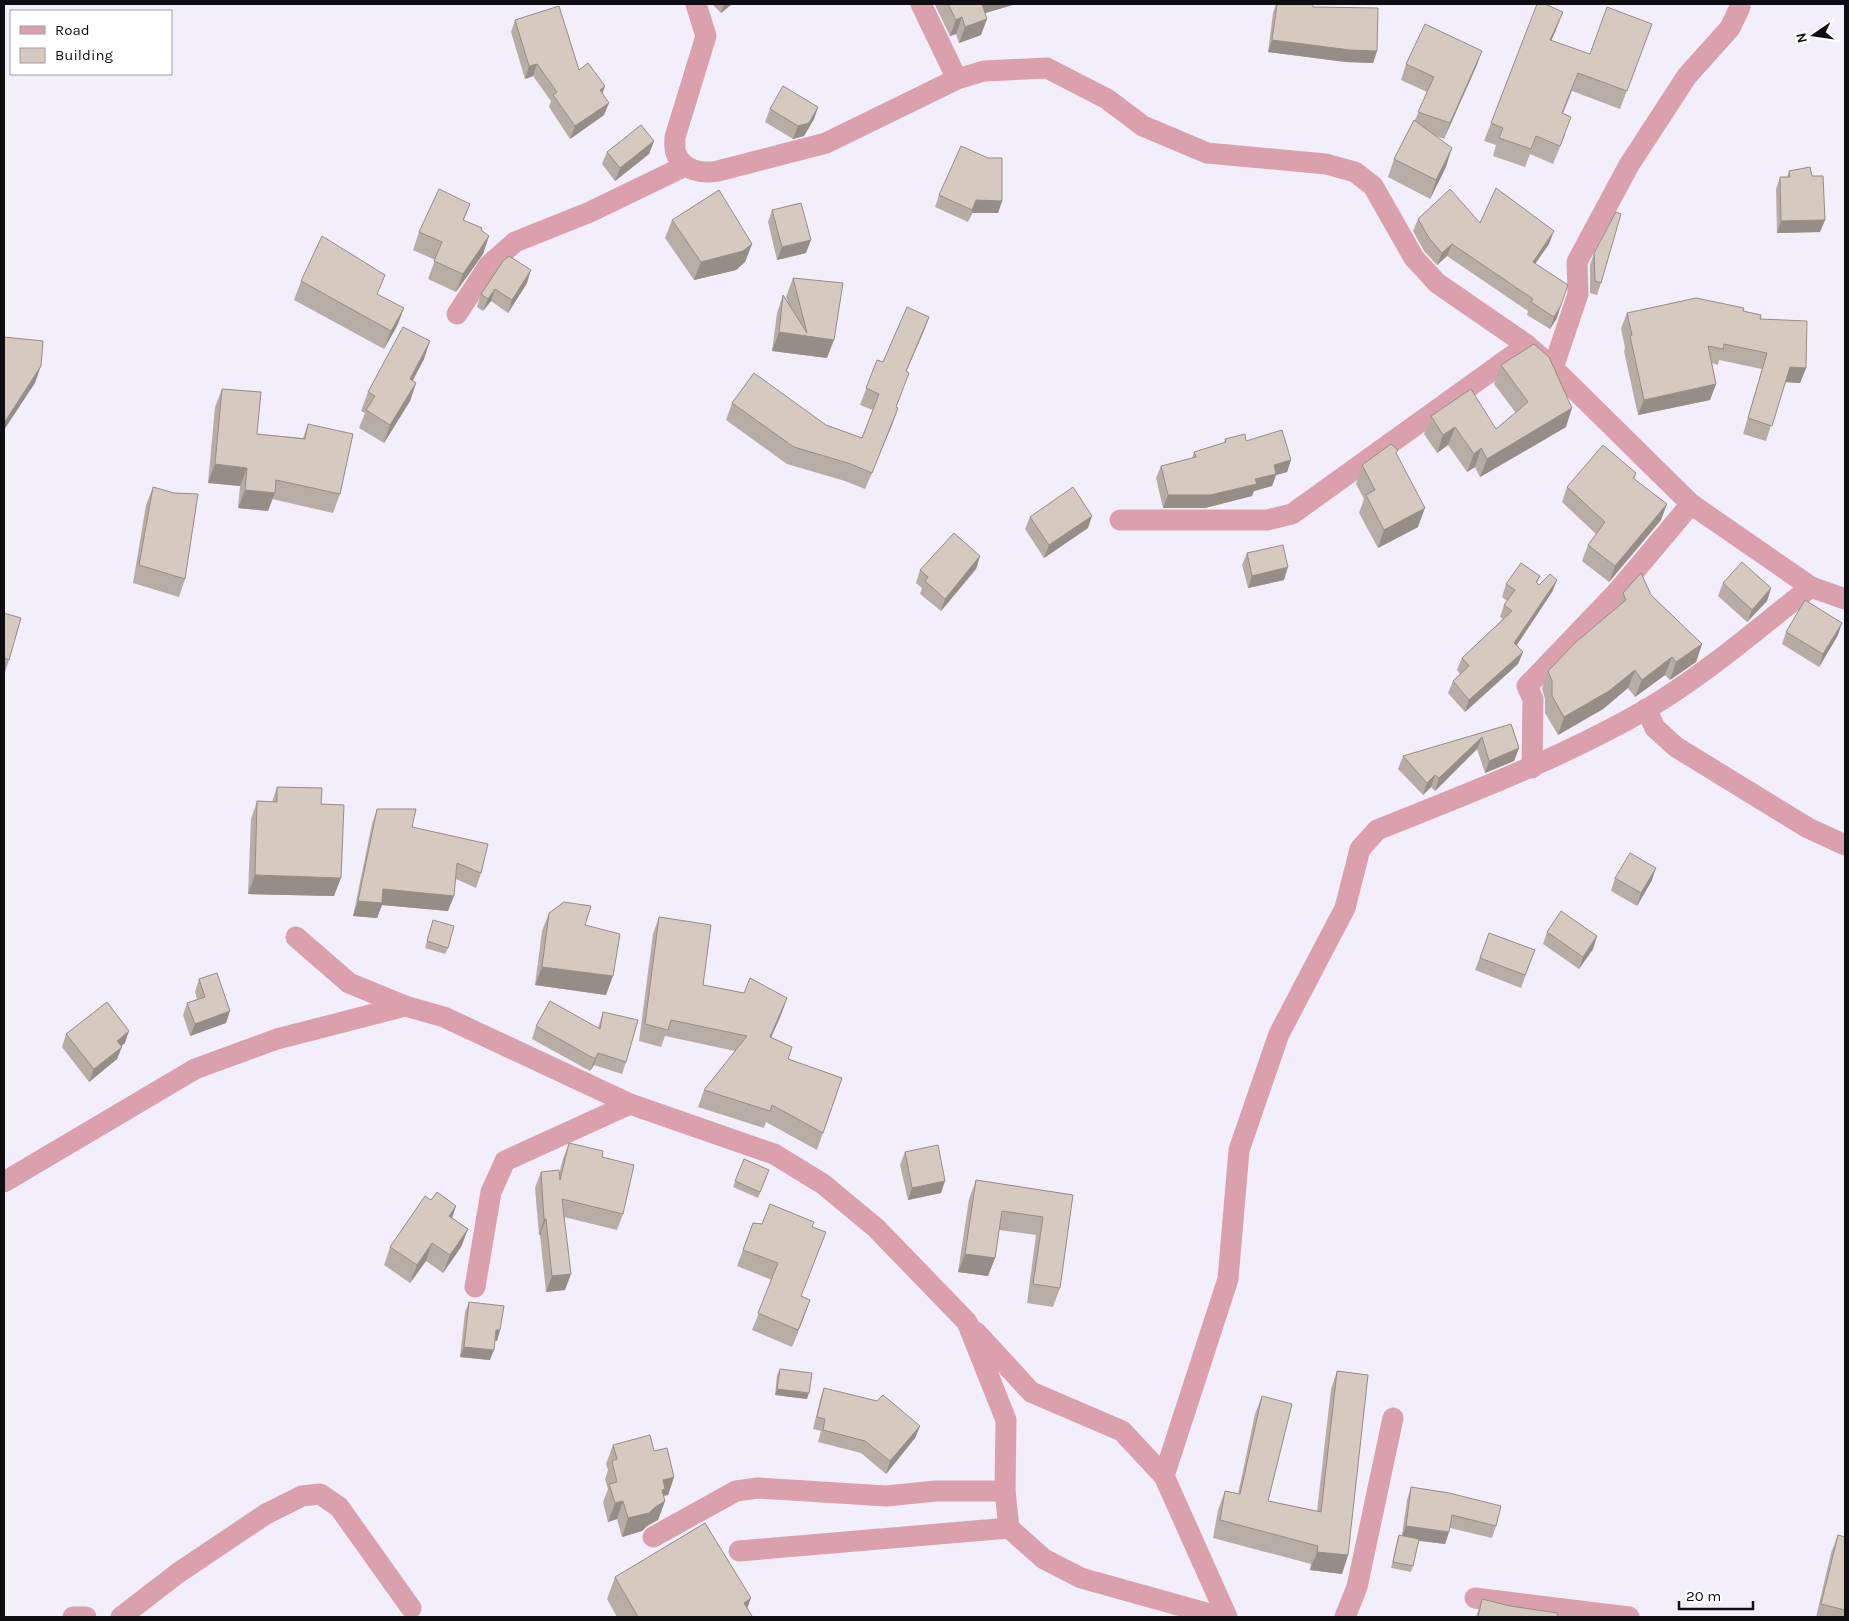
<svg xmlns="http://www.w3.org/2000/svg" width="1849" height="1621" font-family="Karla,sans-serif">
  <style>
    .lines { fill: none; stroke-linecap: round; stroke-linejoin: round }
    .street { stroke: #daa0ab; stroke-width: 21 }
    .wall { fill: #b8ada5 }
    .shaded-wall { fill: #968d86 }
    .building { fill: #d6c9c0; stroke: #968d86 }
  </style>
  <rect width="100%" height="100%" fill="#f3eefc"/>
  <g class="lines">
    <g class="street">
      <path d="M696,4L706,36L675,137C675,142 674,149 676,153C682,171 703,174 718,171L826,143L957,79L984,71L1047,68L1107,99L1143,126L1207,153L1326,164L1355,172L1373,186L1414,258L1437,283L1527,345L1553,368L1691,504L1811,587L1845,599"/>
      <path d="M921,4L957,79"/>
      <path d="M457,314L489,265L515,242L590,212L685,166"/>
      <path d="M1553,368L1578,294L1577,262L1629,165L1687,76L1730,28L1740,7V4"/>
      <path d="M1120,520H1267L1292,514L1527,345"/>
      <path d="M1646,709L1655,728L1676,747L1808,828L1845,845"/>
      <path d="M1532,768L1533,699L1527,686L1617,592L1691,504"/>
      <path d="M296,937L349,983L405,1006"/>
      <path d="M4,1182L195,1069L277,1039L405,1006L444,1017L630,1104L774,1154L823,1184L876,1228L967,1322L1006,1420L1005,1491L1009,1528L1044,1559L1081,1578L1221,1617"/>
      <path d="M475,1287L491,1192L505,1161L630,1104"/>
      <path d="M976,1332L1031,1392L1122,1431L1164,1476L1227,1617"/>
      <path d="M1164,1476L1228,1279L1239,1150L1279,1034L1345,908L1360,849L1377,830C1469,793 1562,758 1647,709C1706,674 1757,629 1811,587"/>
      <path d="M653,1537L736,1491L758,1488L886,1496L936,1491H1005"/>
      <path d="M739,1551L1009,1528"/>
      <path d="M1475,1598L1629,1617"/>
      <path d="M73,1617H86"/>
      <path d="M121,1617L178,1573L266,1514L302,1496L320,1494L339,1507L411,1608"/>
      <path d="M1345,1617L1357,1587L1393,1418"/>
    </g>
  </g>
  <g class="wall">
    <path d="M712,4H732L721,13Z"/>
    <path d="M936,4H1016L985,13L981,35L959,43L956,34L950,36L935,5Z"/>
    <path d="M1276,4H1313V7L1377,51L1373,63L1346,62L1268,52L1273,13Z"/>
    <path d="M515,20L579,70L602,94L604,115L570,139L549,107L551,101L533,76L525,79L511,32Z"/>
    <path d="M1652,24L1620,109L1572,91L1563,114L1565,135L1553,164L1530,154L1525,167L1493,156L1496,145L1484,141L1491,123L1556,30L1551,41L1590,54Z"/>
    <path d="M1482,51L1476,67L1444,139L1436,136L1446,167L1430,199L1388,177L1394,159L1415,120L1427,92L1401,80L1406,64Z"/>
    <path d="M818,107L814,119L804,136L793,139L765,122L770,109Z"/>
    <path d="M654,141L649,154L615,181L602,164L607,152Z"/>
    <path d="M1789,171L1825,220L1820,232L1777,233L1776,189L1780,177H1787Z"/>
    <path d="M939,195L1002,201L998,213H972L968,222L935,207Z"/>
    <path d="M470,204L464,220L489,236L483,254L456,292L428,279L435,260L413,250L419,232Z"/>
    <path d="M772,210L806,253L777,260L768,222Z"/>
    <path d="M1418,219L1480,223L1549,244L1535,264L1557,318L1550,329L1527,315L1528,311L1447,256L1437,265L1424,251L1413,231Z"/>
    <path d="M672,220L752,244L745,262L736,270L694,280L665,238Z"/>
    <path d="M1594,253L1601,283L1597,295L1590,293V265Z"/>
    <path d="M503,261L527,283L508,313L491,301L483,311L477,307L481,294Z"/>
    <path d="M793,278L827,358L772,351L777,313L783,295L788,302L786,297Z"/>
    <path d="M301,281L377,295L404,308L397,326L384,349L294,300Z"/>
    <path d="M1743,311L1760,319L1806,368L1800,383L1785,382L1766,441L1743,434L1762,369L1719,360L1718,365L1712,363L1716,384L1710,400L1638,415L1624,351L1625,348L1621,328L1627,313Z"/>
    <path d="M929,317L923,333L906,372L896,407L898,408L892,425L865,489L845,481L787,464L726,420L732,403L826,425L862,438L873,410L860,405L877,360L883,362Z"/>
    <path d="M424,359L413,380L416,383L410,401L384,443L359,428L365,413L361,411L368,392Z"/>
    <path d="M1501,365L1566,427L1480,477L1475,467L1467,472L1448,445L1437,453L1424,434L1431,416L1496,429L1516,413L1494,384Z"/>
    <path d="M222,389L257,434L303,438L308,424L340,494L333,513L272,499L268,511L238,508L240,486L208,483L215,407Z"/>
    <path d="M1225,439L1246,441L1291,460L1287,472L1276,475L1272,486L1254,491L1252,496L1205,508H1163L1156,478L1161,466L1192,458L1194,452L1224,443Z"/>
    <path d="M1396,454L1418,527L1378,548L1359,513L1364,499L1356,484L1362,465Z"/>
    <path d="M1636,473L1634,480L1661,520L1609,582L1582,561L1588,545L1596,534L1562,502L1567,487Z"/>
    <path d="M153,487L174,493L185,579L179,597L133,583L146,505Z"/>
    <path d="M1030,517L1088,528L1044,558L1025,529Z"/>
    <path d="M1247,553L1284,580L1248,588L1242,565Z"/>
    <path d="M980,556L976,569L941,611L920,594L922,588L916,583L920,570Z"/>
    <path d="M1540,576L1537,583L1539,585L1557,580L1552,592L1517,645L1523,652L1518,664L1465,712L1448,693L1453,681L1460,674L1457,670L1462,658L1503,619L1500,617L1504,605L1507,601L1502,597L1506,584Z"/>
    <path d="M1723,583L1771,588L1767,601L1747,622L1718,596Z"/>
    <path d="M1623,593L1651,595L1702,644L1696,662L1670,680L1665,675L1635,697L1628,688L1603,709L1558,735L1545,713V699L1542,688L1548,671L1618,608Z"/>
    <path d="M4,613L9,660L4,675Z"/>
    <path d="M1786,632L1838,635L1819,667L1782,644Z"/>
    <path d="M1511,724L1519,748L1514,761L1485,773L1477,749L1435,791L1431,787L1423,795L1398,769L1403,756Z"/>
    <path d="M277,787L321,804L334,896L248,894L251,819L257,801L272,802Z"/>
    <path d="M377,809L412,827L481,873L476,888L456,879L448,911L382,905L377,918L353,916L372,824Z"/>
    <path d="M1615,878L1652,880L1637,906L1611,891Z"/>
    <path d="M549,913L585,925L606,995L535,985L542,931Z"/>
    <path d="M659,917L703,985L744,993L787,998L781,1015L771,1037L788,1059L842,1078L817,1150L766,1122L764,1128L698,1107L704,1090L735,1051L665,1036L661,1047L639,1041L653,934Z"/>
    <path d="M433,920L448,948L445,954L425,948Z"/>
    <path d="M1547,932L1597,936L1593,949L1579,969L1543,944Z"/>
    <path d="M1489,933L1535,950L1521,988L1475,970Z"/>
    <path d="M199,979L226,1023L190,1036L183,1015L187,1003L197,999L195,992Z"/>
    <path d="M603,1012L626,1062L622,1074L594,1065L590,1071L532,1039L536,1026L598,1028Z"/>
    <path d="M66,1034L125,1043L121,1046L117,1059L89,1082L62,1047Z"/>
    <path d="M569,1143L602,1157L623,1214L617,1230L564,1217L565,1290L546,1292L540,1235H539L535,1188L541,1172L559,1174L563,1159Z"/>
    <path d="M905,1152L941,1193L908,1200L900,1165Z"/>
    <path d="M744,1159L767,1176L758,1198L733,1187Z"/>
    <path d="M976,1180L1073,1195L1060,1288L1053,1307L1027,1303L1036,1235L999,1230L995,1258L988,1276L958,1272L969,1199Z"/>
    <path d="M431,1200L456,1206L452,1218L468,1229L461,1247L443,1273L426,1261L410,1283L384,1265L390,1247Z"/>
    <path d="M753,1223L812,1227L801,1296L810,1300L792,1347L752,1330L772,1280L737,1266Z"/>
    <path d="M469,1302L500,1330L497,1341L495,1340L490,1360L460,1357L465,1312Z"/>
    <path d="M780,1369L807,1399L775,1395L777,1375Z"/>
    <path d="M1337,1371L1348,1555L1342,1574L1310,1570L1311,1564L1213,1538L1218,1510L1225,1491L1238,1494L1255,1414L1262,1396L1268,1501L1317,1511L1331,1389Z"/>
    <path d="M824,1388L920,1426L915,1438L886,1474L861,1453L818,1442L821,1431L813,1429L820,1400Z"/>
    <path d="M613,1445L654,1451L674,1477L668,1495L663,1496L665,1501L658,1520L647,1526L642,1531L622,1537L617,1519L608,1522L603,1502L608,1489L605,1479L608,1470L606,1464Z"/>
    <path d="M1411,1487L1496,1526L1492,1538L1450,1528L1449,1532L1445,1544L1419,1541L1413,1566L1411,1572L1391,1568L1397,1541L1399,1535H1402L1407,1500Z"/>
    <path d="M1838,1535L1845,1537V1617H1816L1831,1553Z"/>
    <path d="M615,1577L752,1616L751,1617H617L607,1599Z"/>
    <path d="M1482,1599L1557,1617H1476Z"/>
  </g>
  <g class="shaded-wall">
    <path d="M724,4H732L721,13Z"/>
    <path d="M979,4H1016L975,16Z"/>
    <path d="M1563,12L1556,30L1543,58L1550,40Z"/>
    <path d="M962,17L956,34L950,36L956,20Z"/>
    <path d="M987,19L981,35L959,43L965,27Z"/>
    <path d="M1272,40L1377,51L1373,63L1346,62L1268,52Z"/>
    <path d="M1482,51L1476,67L1444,139L1450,123Z"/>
    <path d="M537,64L533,76L525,79L529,66Z"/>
    <path d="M605,86L601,98L600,90Z"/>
    <path d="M609,103L604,115L570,139L575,126Z"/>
    <path d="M818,107L814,119L804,136L793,139L798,126Z"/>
    <path d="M654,141L649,154L615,181L620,168Z"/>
    <path d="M1452,148L1446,167L1430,199L1436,180Z"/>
    <path d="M976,200L1002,201L998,213H972L968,222Z"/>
    <path d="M1825,220L1820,232L1777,233L1781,221Z"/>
    <path d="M1554,231L1549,244L1528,274L1533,262Z"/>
    <path d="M489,236L483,254L456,292L463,274Z"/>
    <path d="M811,240L806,253L777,260L782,247Z"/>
    <path d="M752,244L745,262L736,270L694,280L701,262Z"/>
    <path d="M1452,244L1447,256L1437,265L1442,253Z"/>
    <path d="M531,270L527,283L508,313L512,300Z"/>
    <path d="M495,289L491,301L483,311L488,299Z"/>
    <path d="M1561,305L1557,318L1550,329L1554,317Z"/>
    <path d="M404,308L397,326L384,349L391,331Z"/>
    <path d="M929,317L923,333L899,388L906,371Z"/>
    <path d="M779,332L834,340L827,358L772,351Z"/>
    <path d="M430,341L424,359L404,397L410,379Z"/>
    <path d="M41,366L35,383L4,430V423Z"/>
    <path d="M1790,367L1806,368L1800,383L1784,382Z"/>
    <path d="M416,383L410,401L384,443L390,425Z"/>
    <path d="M1716,384L1710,400L1638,415L1644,400Z"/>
    <path d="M898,408L892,425L865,489L872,473Z"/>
    <path d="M1572,408L1566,427L1480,477L1487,459Z"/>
    <path d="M1455,427L1448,445L1437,453L1443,435Z"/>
    <path d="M1481,448L1475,467L1467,472L1474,454Z"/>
    <path d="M1291,460L1287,472L1276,475L1272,486L1254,491L1252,496L1205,508H1163L1168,495L1255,479L1274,465Z"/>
    <path d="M215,464L247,468L240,486L208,483Z"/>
    <path d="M245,490L275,493L268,511L238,508Z"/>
    <path d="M1667,504L1661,520L1609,582L1615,566Z"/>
    <path d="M1425,508L1418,527L1378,548L1384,530Z"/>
    <path d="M1092,516L1088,528L1044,558L1049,545Z"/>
    <path d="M980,556L976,569L941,611L945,599Z"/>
    <path d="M1288,567L1284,580L1248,588L1252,576Z"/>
    <path d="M1557,580L1552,592L1510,655L1514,643Z"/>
    <path d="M1771,588L1767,601L1747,622L1752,610Z"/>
    <path d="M1842,623L1838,635L1819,667L1823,654Z"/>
    <path d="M1702,644L1696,662L1670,680L1676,662Z"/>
    <path d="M1523,652L1518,664L1465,712L1469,700Z"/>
    <path d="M1672,657L1665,675L1635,697L1642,680Z"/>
    <path d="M1635,670L1628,688L1603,709L1558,735L1564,717Z"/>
    <path d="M1482,737L1477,749L1435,791L1439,778Z"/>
    <path d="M1519,748L1514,761L1485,773L1489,761Z"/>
    <path d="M1435,775L1431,787L1423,795L1427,783Z"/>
    <path d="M1656,868L1652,880L1637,906L1641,893Z"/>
    <path d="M255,875L341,878L334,896L248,894Z"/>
    <path d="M383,889L454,896L448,911L382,905L377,918L353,916L358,901Z"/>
    <path d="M1597,936L1593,949L1579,969L1583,957Z"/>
    <path d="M542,967L613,976L606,995L535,985Z"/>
    <path d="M787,998L781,1015L764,1054L770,1037Z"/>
    <path d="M230,1011L226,1023L190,1036L195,1024Z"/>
    <path d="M129,1031L125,1043L113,1053L117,1041Z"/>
    <path d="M122,1047L117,1059L89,1082L94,1069Z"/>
    <path d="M598,1053L594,1065L590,1071L595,1059Z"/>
    <path d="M945,1181L941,1193L908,1200L912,1188Z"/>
    <path d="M456,1206L450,1224L449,1216Z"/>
    <path d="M544,1219H546L540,1235H539Z"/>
    <path d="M468,1229L461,1247L443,1273L450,1255Z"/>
    <path d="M432,1243L426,1261L410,1283L417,1265Z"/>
    <path d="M965,1254L995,1258L988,1276L958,1272Z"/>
    <path d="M571,1274L565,1290L546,1292L552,1276Z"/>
    <path d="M810,1300L804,1317L792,1347L798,1330Z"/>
    <path d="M496,1330H500L497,1341L492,1340Z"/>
    <path d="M464,1347L494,1350L490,1360L460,1357Z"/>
    <path d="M777,1389L809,1393L807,1399L775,1395Z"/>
    <path d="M920,1426L915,1438L886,1474L890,1461Z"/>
    <path d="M674,1477L668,1495L662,1496L665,1501L658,1520L647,1526L642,1531L622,1537L628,1518L654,1508L663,1480Z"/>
    <path d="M623,1501L617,1519L608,1522L615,1503Z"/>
    <path d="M1406,1526L1449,1532L1445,1544L1401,1538Z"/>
    <path d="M1317,1552L1348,1555L1342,1574L1310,1570Z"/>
    <path d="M751,1598L744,1617V1603Z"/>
  </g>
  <g class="building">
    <path d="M948,4H982L987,19L965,27L962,17L956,20Z"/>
    <path d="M1277,4H1313V7L1378,8L1377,51L1350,50L1272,40Z"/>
    <path d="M1537,4H1545L1563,12L1550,40L1590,54L1607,7L1652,24L1627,91L1578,73L1562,113L1571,117L1560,146L1536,136L1531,149L1499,138L1503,128L1491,123Z"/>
    <path d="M559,6L579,70L588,63L605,86L600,90L609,103L575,126L553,95L557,92L537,64L529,66L515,20Z"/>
    <path d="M1425,24L1482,51L1450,123L1418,112L1434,77L1406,64Z"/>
    <path d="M783,86L818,107L809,123L798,126L770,109Z"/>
    <path d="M1414,120L1452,148L1436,180L1394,159Z"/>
    <path d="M641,125L654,141L620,168L607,152Z"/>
    <path d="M961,146L988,158H1002V201L976,200L972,210L939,195Z"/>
    <path d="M1810,167L1812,176H1823L1825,220L1781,221L1780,177H1790L1789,171Z"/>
    <path d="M1496,188L1554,231L1533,262L1568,285L1561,305L1554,317L1531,302L1533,299L1452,244L1442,253L1429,238L1418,219L1450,189L1480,223Z"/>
    <path d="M439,189L470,204L463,220L482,228L481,230L489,236L463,274L434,261L442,242L419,232Z"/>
    <path d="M719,190L752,244L743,251L701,262L672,220Z"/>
    <path d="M801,203L811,240L782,247L772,210Z"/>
    <path d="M1616,212L1621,214L1601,283L1595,281L1594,253Z"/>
    <path d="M322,236L385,275L377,294L404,308L391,331L301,281Z"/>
    <path d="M509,256L531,270L512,300L495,289L488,299L481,294L503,261Z"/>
    <path d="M793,278L843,283L834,340L779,332L783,295L807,333Z"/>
    <path d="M1696,298L1744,308L1743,311L1761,315L1760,319L1807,321L1806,368L1790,367L1772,426L1748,418L1767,353L1724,344L1723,349L1708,346L1716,384L1644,400L1630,336L1632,335L1627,313Z"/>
    <path d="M907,307L929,317L906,371L909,373L896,407L898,408L872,473L851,464L794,447L732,403L754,373L826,425L862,438L879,394L866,388L877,360L883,362Z"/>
    <path d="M403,327L430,341L410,379L416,383L390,425L366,410L375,396L368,392Z"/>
    <path d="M4,337L43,341L41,366L4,423Z"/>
    <path d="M1534,344L1549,357L1572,408L1487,459L1481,448L1474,454L1455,427L1443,435L1431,416L1471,389L1496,429L1528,402L1501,365Z"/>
    <path d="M222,389L261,392L257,434L305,439L308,424L353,434L340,494L276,480L275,493L245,490L247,468L215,464Z"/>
    <path d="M1282,430L1291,460L1274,465L1276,474L1255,479L1257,484L1210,495H1168L1161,466L1196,457L1194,452L1226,442L1225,439L1245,434L1246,441Z"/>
    <path d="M1391,444L1398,450L1396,453L1425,508L1384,530L1366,495L1375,490L1362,465Z"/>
    <path d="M1603,445L1636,473L1633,478L1667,504L1615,566L1588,545L1605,522L1567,487Z"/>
    <path d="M153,487L174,493L198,494L185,579L139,565Z"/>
    <path d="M1073,487L1092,516L1049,545L1030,517Z"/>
    <path d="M954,533L980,556L945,599L925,581L928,577L920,570Z"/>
    <path d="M1283,545L1288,567L1252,576L1247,553Z"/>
    <path d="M1742,562L1771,588L1752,610L1723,583Z"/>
    <path d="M1521,563L1540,576L1536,582L1539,585L1550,574L1557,580L1514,643L1523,652L1469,700L1453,681L1469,666L1462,658L1512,611L1504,605L1515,590L1506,584Z"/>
    <path d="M1641,573L1651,595L1702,644L1676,662L1672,657L1642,680L1635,670L1609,691L1564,717L1552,696V681L1548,671L1576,642L1626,600L1623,593Z"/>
    <path d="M1805,600L1842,623L1823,654L1786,632Z"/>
    <path d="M4,613L21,618L9,660L4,658Z"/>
    <path d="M1511,724L1519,748L1489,761L1482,737L1439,778L1435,775L1427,783L1403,756Z"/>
    <path d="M277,787L322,788L321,804L344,805L341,878L255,875L257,801L277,802Z"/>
    <path d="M377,809H416L412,827L488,844L481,873L457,863L454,896L383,889L382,903L358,901Z"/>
    <path d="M1630,853L1656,868L1641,893L1615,878Z"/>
    <path d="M564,902L591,906L585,925L620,934L613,976L542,967L549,913Z"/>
    <path d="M1561,911L1597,936L1583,957L1547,932Z"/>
    <path d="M659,917L711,925L703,985L744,993L750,978L787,998L770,1037L792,1047L788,1059L842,1078L823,1133L772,1105L770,1111L704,1090L747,1036L671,1020L668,1030L645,1024Z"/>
    <path d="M433,920L454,926L448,948L427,941Z"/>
    <path d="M1489,933L1535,950L1525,975L1480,958Z"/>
    <path d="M217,973L230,1011L195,1024L187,1003L205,997L199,979Z"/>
    <path d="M550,1001L600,1029L603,1012L638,1020L626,1062L598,1053L595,1059L536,1026Z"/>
    <path d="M107,1002L129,1031L117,1041L122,1047L94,1069L66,1034Z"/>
    <path d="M569,1143L603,1151L602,1157L634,1165L623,1214L562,1199L571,1274L552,1276L546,1219H544L541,1172L559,1170L560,1180Z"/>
    <path d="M938,1145L945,1181L912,1188L905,1152Z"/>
    <path d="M744,1159L769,1170L760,1192L735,1181Z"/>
    <path d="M976,1180L1073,1195L1060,1288L1033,1284L1043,1217L1002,1211L995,1258L965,1254Z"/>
    <path d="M437,1192L456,1206L449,1216L468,1229L450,1255L432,1243L417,1265L390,1247L425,1196L431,1200Z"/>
    <path d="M770,1204L814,1222L812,1227L826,1232L801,1296L810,1300L798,1330L758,1313L778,1263L743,1250L753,1223L762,1224Z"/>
    <path d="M469,1302L504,1306L500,1330H496L494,1350L464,1347Z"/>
    <path d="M780,1369L812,1373L809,1393L777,1389Z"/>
    <path d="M1337,1371L1368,1375L1348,1555L1317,1552L1318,1546L1220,1520L1225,1491L1240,1494L1262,1396L1292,1404L1268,1501L1321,1512Z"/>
    <path d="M824,1388L877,1401L883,1395L920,1426L890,1461L865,1441L823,1430L825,1419L817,1417Z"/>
    <path d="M650,1435L654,1451L667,1448L674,1477L663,1480L665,1489L662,1490L665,1501L654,1508L649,1513L628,1518L623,1501L615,1503L609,1484L617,1482L612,1461L617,1459L613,1445Z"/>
    <path d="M1411,1487L1449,1493L1501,1506L1496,1526L1452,1515L1449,1532L1406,1526Z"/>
    <path d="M705,1523L751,1598L744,1603L752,1616L749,1617H638L615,1577Z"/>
    <path d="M1399,1535L1419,1539L1413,1566L1393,1562Z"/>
    <path d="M1838,1535L1845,1537V1610L1821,1604Z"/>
    <path d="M1482,1599L1510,1606L1558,1613L1557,1617H1478Z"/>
  </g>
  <rect width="1849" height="1621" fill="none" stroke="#0e0d11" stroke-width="10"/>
  <rect x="10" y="10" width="162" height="65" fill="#ffffff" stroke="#9f9ea0"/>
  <rect x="20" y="26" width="25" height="8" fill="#daa0ab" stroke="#9f9ea0"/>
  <text x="55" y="35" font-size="15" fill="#0e0d11">Road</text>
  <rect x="20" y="48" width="25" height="15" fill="#d6c9c0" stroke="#9f9ea0"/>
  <text x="55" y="60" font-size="15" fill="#0e0d11">Building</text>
  <g transform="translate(1814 35) rotate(257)" stroke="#ffffff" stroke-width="4" paint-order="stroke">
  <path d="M0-4L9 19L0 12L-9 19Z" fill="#0e0d11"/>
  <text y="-8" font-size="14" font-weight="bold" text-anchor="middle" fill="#0e0d11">N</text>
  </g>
  <path d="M1679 1601v8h74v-8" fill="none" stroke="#0e0d11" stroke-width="2.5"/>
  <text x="1686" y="1601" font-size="15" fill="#0e0d11" stroke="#ffffff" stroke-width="4" paint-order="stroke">20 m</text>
</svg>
